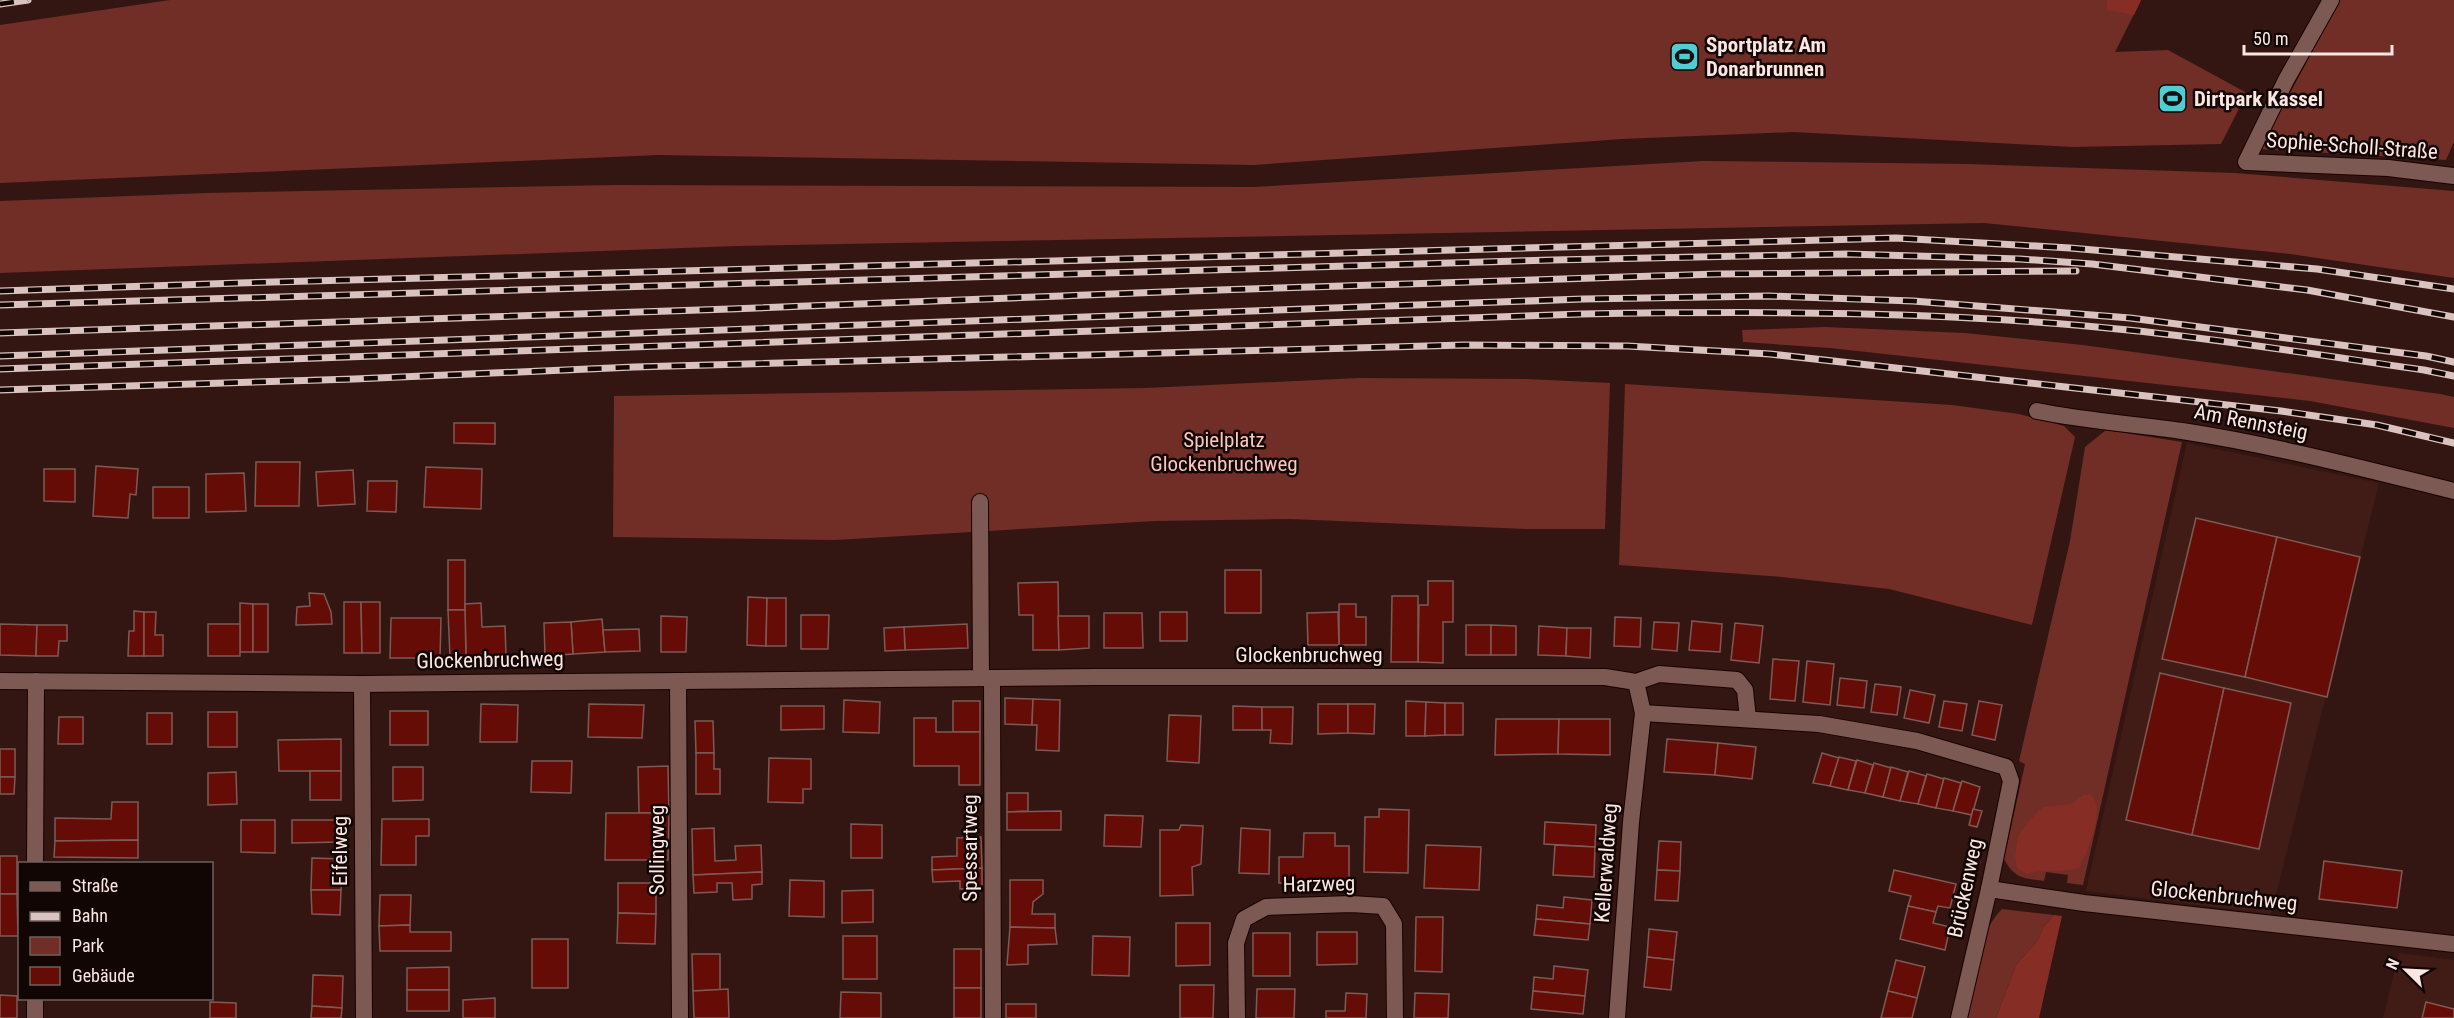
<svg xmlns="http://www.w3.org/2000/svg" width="2454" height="1018" font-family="'Roboto Condensed',sans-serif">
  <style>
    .built { fill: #411c17 }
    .green { fill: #702e26 }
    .forest { fill: #862e25 }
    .building { fill: #660c07; stroke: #7d5a55; stroke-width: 1.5 }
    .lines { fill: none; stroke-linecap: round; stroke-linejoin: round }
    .street-casing { stroke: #190201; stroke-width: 18 }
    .street { stroke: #7c5953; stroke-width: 16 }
    .rail-casing { stroke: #dac3bf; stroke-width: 7 }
    .rail { stroke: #120605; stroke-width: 4.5; stroke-dasharray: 14; stroke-linecap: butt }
    .labels { text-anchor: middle; stroke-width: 5; stroke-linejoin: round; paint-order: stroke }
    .poi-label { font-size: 21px; font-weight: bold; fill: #fbe6e2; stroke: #120605; text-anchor: start }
    .street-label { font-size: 21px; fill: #fbe6e2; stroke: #120605 }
    .park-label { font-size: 21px; fill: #fac6bd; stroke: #120605 }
  </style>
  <rect width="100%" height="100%" fill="#331612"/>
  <g class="built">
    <path d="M2187,443L2379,483L2271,914L2086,891Z"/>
    <path d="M2399,953L2454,960V1018H2383Z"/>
  </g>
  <g class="green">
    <path d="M170,0H2141L2115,52L2168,50L2247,93L2221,144L2073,147L1794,132L1622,139L1254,165L658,155L0,183V25Z"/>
    <path d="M2340,0H2454V142L2446,160L2260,149Z"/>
    <path d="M1703,161L1968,164L2235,173L2454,191V278L2290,254L1984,223L737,246L0,273V201L207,193L615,185L1253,187Z"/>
    <path d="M1825,327L1965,333L2083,345L2440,394L2454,397V428L2310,401L1830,348L1743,342L1742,330Z"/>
    <path d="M1359,378L1527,379L1610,383L1605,529H1528L1291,519L1155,521L835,540L613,537L614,396L1146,388Z"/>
    <path d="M1625,384L1952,405L2019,414L2064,426L2075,437L2032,625L1889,589L1782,577L1619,565Z"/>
    <path d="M2106,430L2182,442L2083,885L2067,883L2068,875L2046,872L2044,881C2023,878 2015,879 2004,859L2025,764L2019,761L2070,541L2085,447Z"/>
    <path d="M2002,909L2054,915L2044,926L2038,940L2016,965L1996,1018H1965C1973,982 1975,936 2002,909Z"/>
  </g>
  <g class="forest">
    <path d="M2107,0H2141L2134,15L2107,10Z"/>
    <path d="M2084,795H2091C2106,811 2088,850 2079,868C2061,873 2045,868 2027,874L2017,868L2015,856L2018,837L2028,822L2043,807L2071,804Z"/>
    <path d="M2054,915L2062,916L2039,1018H1996L2016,965L2038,940L2044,926Z"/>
  </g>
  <g class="building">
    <path d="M454,423H495V444L454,443Z"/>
    <path d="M256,462H300L299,506H255Z"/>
    <path d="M96,466L138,469L136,495L130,494L128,518L93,516Z"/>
    <path d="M426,467L482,469L481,509L424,507Z"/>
    <path d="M44,469H75V502L44,501Z"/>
    <path d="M353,470L355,504L318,506L316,472Z"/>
    <path d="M244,473L246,511L206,512V474Z"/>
    <path d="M368,481H397L396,512L367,511Z"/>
    <rect x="153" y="487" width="36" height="31"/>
    <path d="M2196,518L2277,537L2245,677L2162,659Z"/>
    <path d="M2277,537L2360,557L2327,697L2245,677Z"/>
    <rect x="448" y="560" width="17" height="50"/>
    <rect x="1225" y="570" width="36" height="43"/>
    <path d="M1428,581H1453V622H1443V663L1418,662L1419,605H1428Z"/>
    <path d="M1058,582L1059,650H1033V615H1019L1018,583Z"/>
    <path d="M309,593L324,594L331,612L332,624L296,625L297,607L310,606Z"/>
    <path d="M1392,596H1418V662H1391Z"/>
    <path d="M748,597L767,598L766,646L747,645Z"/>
    <path d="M767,598H786V646H766Z"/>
    <path d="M344,602H361L362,653H344Z"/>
    <path d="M361,602H380V653H362Z"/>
    <path d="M240,603L253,604V652H240Z"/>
    <path d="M481,603L482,627L505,626L506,655L466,658L465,604Z"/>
    <rect x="253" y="604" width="15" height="48"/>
    <path d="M1339,604H1356V617H1366V645H1339Z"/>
    <path d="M448,610H465L466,658H450Z"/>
    <path d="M134,611L144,612V656H128L129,631H134Z"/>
    <path d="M144,612H156L155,635H163V656H144Z"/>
    <rect x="1160" y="612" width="27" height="29"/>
    <path d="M1338,612L1339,645H1308L1307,613Z"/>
    <path d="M1104,613H1142L1143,648H1104Z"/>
    <path d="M801,615H829L828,649H801Z"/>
    <path d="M661,616L687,617L686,652H661Z"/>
    <path d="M1058,616H1089V648L1059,650Z"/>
    <path d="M1615,617L1641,618L1640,647L1614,646Z"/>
    <path d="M391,618H441L440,658H390Z"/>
    <path d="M602,619L605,652L573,654L571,622Z"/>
    <path d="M1692,621L1722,624L1720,652L1689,650Z"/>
    <path d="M571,622L573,654L545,656L544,623Z"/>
    <path d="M1654,622L1679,623L1677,651L1652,649Z"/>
    <path d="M1735,623L1763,626L1759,663L1731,660Z"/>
    <path d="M0,624L37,625L36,656L0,655Z"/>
    <rect x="208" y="624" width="32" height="32"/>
    <path d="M967,624L968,648L905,650L904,627Z"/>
    <path d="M37,625H67V641H59L58,656H36Z"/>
    <rect x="1466" y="625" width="25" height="30"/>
    <path d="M1491,625L1516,626V655H1491Z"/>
    <path d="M1539,626L1567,628L1566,656L1538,655Z"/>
    <path d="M904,627L905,650L885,651L884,628Z"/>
    <path d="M1567,628H1591L1590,658L1566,656Z"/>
    <path d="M639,629L640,651L605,652L603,630Z"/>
    <path d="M1773,659L1799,661L1795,701L1770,699Z"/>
    <path d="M1807,661L1834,664L1830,705L1803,702Z"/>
    <path d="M2160,673L2224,688L2192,835L2126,820Z"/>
    <path d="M1840,678L1867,681L1864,708L1837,705Z"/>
    <path d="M1875,684L1901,687L1897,715L1871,712Z"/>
    <path d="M2224,688L2291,703L2259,849L2192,835Z"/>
    <path d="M1910,690L1935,695L1929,723L1904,718Z"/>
    <path d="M1005,698L1033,699L1032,725L1005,724Z"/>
    <path d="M1033,699L1060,700L1059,751L1036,750L1037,725H1032Z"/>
    <path d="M844,700L880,702L879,733L843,732Z"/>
    <rect x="953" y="701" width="27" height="31"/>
    <path d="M1406,701L1426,702L1425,736H1406Z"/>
    <path d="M1944,701L1967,704L1962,731L1939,727Z"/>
    <path d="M1979,701L2002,705L1995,740L1972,735Z"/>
    <path d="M1426,702L1445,703V735L1425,736Z"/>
    <rect x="1445" y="703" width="18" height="32"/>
    <path d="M481,704L518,705L517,742H480Z"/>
    <path d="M589,704L644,705L642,738L588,737Z"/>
    <path d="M1318,704H1348V733L1318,734Z"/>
    <path d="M1348,704H1375L1374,734L1348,733Z"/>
    <path d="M781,706H824V729L781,730Z"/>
    <path d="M1233,706L1262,707V730H1233Z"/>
    <path d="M1262,707H1293L1292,744L1270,743L1271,730H1262Z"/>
    <rect x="390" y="711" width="38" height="34"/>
    <rect x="208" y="712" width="29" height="35"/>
    <rect x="147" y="713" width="25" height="31"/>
    <path d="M1169,715L1201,716L1199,763L1167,761Z"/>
    <path d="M59,717H83V744H58Z"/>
    <path d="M914,718H936V732H980V785H959V766H914Z"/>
    <path d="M1496,719H1559L1558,754L1495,755Z"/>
    <path d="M1559,719H1610V755L1558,754Z"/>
    <path d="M695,721H713L714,753H696Z"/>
    <path d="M341,739V771H279L278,740Z"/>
    <path d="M1667,739L1718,743L1715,775L1664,772Z"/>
    <path d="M1718,743L1756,747L1752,779L1715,775Z"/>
    <rect x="0" y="749" width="15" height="28"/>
    <path d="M696,753H714V769H720V794H696Z"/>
    <path d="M1822,753L1839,758L1830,786L1813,783Z"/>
    <path d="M1839,757L1856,761L1848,790L1830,786Z"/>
    <path d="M769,758L811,759V789H803V803L768,802Z"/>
    <path d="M1857,760L1873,765L1865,793L1848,790Z"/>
    <path d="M532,761H572L571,793L531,792Z"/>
    <path d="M1874,763L1891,768L1883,797L1865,793Z"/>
    <path d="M668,766L669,813H639L638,767Z"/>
    <path d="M393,767H423V800L393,801Z"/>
    <path d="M1891,767L1908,772L1900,801L1883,797Z"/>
    <rect x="310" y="771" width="31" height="29"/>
    <path d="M1909,771L1926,776L1918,804L1900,801Z"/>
    <path d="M236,772L237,804L208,805V773Z"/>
    <path d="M1927,774L1944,779L1936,808L1918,804Z"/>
    <path d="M0,777H15L14,794H0Z"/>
    <path d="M1944,778L1961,783L1953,811L1936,808Z"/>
    <path d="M1962,781L1980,787L1972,815L1953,811Z"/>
    <path d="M1007,793H1028V811L1007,812Z"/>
    <path d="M112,802H138V840L55,841V818L111,819Z"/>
    <path d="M1379,809L1409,810L1408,873L1364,872L1365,817H1379Z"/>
    <path d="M1973,809L1982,811L1977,827L1969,825Z"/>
    <path d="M1061,811V830H1007V812Z"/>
    <path d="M606,813H669L668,860H605Z"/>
    <path d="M1105,815L1143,816L1141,847L1104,846Z"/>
    <path d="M382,819H429V836H416V865H381Z"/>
    <path d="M241,820H275V853L241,852Z"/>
    <path d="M292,820H341V842L292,843Z"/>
    <path d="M1545,822L1596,825L1595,847L1544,844Z"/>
    <path d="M851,824L882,825V858H851Z"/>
    <path d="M1181,825L1203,826L1201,864L1192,867L1193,895L1160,896V830H1179Z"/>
    <path d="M714,828L715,861L736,860L735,846L761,845L762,872L693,875L692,829Z"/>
    <path d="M1241,828L1270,830L1269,874L1239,873Z"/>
    <path d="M1304,833H1335V846H1349V883H1279V857H1303Z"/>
    <path d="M981,837L982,868L932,870V857L957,856V838Z"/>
    <path d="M138,840V858L54,857L55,841Z"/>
    <path d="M1659,841L1681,842L1680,871L1657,870Z"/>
    <path d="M1426,845L1481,847L1479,890L1424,888Z"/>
    <path d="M1555,845L1595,847L1594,877L1553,875Z"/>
    <rect x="0" y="856" width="17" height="38"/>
    <path d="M312,858L342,859L341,890H311Z"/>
    <path d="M2324,861L2402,871L2397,908L2319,899Z"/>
    <path d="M982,868V888L960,889V881L933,882L932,870Z"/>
    <path d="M1657,870L1680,871L1678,901L1655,900Z"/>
    <path d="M1894,870L1956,884L1950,908L1938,906L1936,912L1908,906L1911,896L1889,891Z"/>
    <path d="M762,872V884L752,885V899L733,900L732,883H717V892L694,893L693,875Z"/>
    <path d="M790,880L824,881V917L789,916Z"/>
    <path d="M1010,880H1043V894L1033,902L1032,914H1055V928L1010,927Z"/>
    <path d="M618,883H656V914L618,913Z"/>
    <path d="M311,890H341L340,915L312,914Z"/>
    <path d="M873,890V922L842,923V891Z"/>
    <path d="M0,894H17L18,936H0Z"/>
    <path d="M380,895H411L410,925L379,926Z"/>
    <path d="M1564,897L1592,900L1590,924L1536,919L1537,905L1563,908Z"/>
    <path d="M1908,906L1936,912L1933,923L1950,927L1945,950L1900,939Z"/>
    <path d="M618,913L656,914L655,944L617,943Z"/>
    <path d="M1416,917H1443L1442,972L1415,971Z"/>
    <path d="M1536,919L1590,924L1588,940L1534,935Z"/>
    <path d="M1176,923H1210V965L1176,966Z"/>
    <path d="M410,925V932H451V951H380L379,926Z"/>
    <path d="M1010,927L1055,928L1057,944L1028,945V964L1007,965Z"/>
    <path d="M1649,929L1677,932L1674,960L1647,957Z"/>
    <path d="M1317,932H1357V964L1317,965Z"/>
    <rect x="1253" y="933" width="37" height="43"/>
    <rect x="843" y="936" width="34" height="43"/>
    <path d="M1093,936L1130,937L1129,976L1092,975Z"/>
    <rect x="532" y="939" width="36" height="49"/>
    <rect x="954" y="949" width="27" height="39"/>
    <path d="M692,954H720V990L693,991Z"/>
    <path d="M1647,957L1674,960L1671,990L1644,987Z"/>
    <path d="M1896,960L1925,967L1917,998L1888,991Z"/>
    <path d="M1554,966L1588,970L1585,996L1533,991L1534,977L1553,979Z"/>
    <path d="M449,967V990H407V968Z"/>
    <path d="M313,975L343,976L342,1008L312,1006Z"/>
    <path d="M1180,985H1214L1213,1018H1180Z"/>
    <rect x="954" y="988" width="27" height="30"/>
    <path d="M728,989L729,1018H694L693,991Z"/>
    <path d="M1257,989H1295L1294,1018H1256Z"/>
    <rect x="407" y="990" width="42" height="21"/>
    <path d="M1533,991L1585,996L1583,1014L1531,1009Z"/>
    <path d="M1888,991L1917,998L1912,1018H1881Z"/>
    <path d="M841,992L881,993V1018H840Z"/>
    <path d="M1346,993L1367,994L1366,1018H1326V1011H1345Z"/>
    <path d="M1415,993L1449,994L1448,1018H1414Z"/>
    <path d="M0,995L17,996V1018H0Z"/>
    <path d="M495,998V1018H463V1000Z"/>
    <path d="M210,1002L236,1003V1018H210Z"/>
    <path d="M2426,1002L2454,1009V1018H2422Z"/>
    <rect x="1006" y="1004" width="30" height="14"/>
    <path d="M312,1006L342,1008L341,1018H311Z"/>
  </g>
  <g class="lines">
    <defs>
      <g id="street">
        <path d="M2331,0L2286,80L2246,162L2388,168L2454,176"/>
        <path d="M2037,411C2086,421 2134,424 2182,431C2274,445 2364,469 2454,491"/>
        <path d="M980,502L981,678"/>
        <path d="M992,678L993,1018"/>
        <path d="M0,681L362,684L1098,677H1605L1636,682L1659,674L1737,680L1745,690L1748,719"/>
        <path d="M678,681L680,1018"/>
        <path d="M362,684L364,1018"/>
        <path d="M1643,713L1819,724L1917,741L2006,767L2011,781L1989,889L1959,1018"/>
        <path d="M35,864L36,681"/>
        <path d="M1989,889L2084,903L2454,944"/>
        <path d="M35,1018V998"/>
        <path d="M1237,1018L1236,943L1244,919L1266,907L1351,904L1383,906L1394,924L1395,1018"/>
        <path d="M1617,1018L1631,822L1643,713L1636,682"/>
      </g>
    </defs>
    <use href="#street" class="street-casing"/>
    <use href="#street" class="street"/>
    <defs>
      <g id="rail">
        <path d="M0,4L28,0"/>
        <path d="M0,291L239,283L1896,238L2070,248L2317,269L2454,289"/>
        <path d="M0,305L1553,260L1847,254L2020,259L2092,264L2307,290L2454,317"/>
        <path d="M0,333L730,309L1188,291L1717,274L2076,271"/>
        <path d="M0,356L1583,299L1769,296L1913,301L2130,318L2426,356L2454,362"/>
        <path d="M0,369L1581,314C1764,311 1946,311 2128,330C2227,340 2326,356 2424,370L2454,376"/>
        <path d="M0,390L354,379L634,367L1464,345L1627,346L1770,354L2281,411L2377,425L2454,443"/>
      </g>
    </defs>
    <use href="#rail" class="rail-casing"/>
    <use href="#rail" class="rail"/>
  </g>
  <defs>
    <symbol id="stadium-square" viewBox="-11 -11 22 22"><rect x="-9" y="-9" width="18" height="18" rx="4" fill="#51ccd3" stroke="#120605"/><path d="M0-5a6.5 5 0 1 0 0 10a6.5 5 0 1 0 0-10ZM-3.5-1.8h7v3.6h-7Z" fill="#111"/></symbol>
  </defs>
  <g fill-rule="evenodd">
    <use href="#stadium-square" x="1668" y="40" width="33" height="33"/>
    <use href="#stadium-square" x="2156" y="82" width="33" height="33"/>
  </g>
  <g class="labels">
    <g class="poi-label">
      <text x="1706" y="52">Sportplatz Am<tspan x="1706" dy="24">Donarbrunnen</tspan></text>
      <text x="2194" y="106">Dirtpark Kassel</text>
    </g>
    <g class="street-label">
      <text transform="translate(2352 146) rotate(4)" y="7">Sophie-Scholl-Straße</text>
      <text transform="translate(2251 422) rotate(11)" y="7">Am Rennsteig</text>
      <text x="1309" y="662">Glockenbruchweg</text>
      <text transform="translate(490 660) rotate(-1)" y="7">Glockenbruchweg</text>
      <text transform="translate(970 848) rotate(-90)" y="7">Spessartweg</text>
      <text transform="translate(657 850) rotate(-90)" y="7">Sollingweg</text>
      <text transform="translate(340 851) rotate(-90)" y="7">Eifelweg</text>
      <text transform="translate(1606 863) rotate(-86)" y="7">Kellerwaldweg</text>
      <text transform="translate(1319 884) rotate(-1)" y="7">Harzweg</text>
      <text transform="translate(1965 888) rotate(-78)" y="7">Brückenweg</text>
      <text transform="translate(2224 896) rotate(6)" y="7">Glockenbruchweg</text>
    </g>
    <g class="park-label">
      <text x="1224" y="447">Spielplatz<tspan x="1224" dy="24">Glockenbruchweg</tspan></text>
    </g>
  </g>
  <rect x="18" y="862" width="195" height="138" fill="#120605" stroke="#6f605d" stroke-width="1.5"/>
  <rect x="30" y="882" width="30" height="9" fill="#7c5953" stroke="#6f605d" stroke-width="1.5"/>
  <text x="72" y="892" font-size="18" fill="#fbe6e2">Straße</text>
  <rect x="30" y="912" width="30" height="9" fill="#dac3bf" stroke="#6f605d" stroke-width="1.5"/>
  <text x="72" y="922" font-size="18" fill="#fbe6e2">Bahn</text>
  <rect x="30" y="937" width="30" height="18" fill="#702e26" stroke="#6f605d" stroke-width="1.5"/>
  <text x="72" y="952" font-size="18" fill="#fbe6e2">Park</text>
  <rect x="30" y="967" width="30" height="18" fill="#660c07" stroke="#6f605d" stroke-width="1.5"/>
  <text x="72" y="982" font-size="18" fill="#fbe6e2">Gebäude</text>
  <g transform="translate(2406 970) rotate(294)" stroke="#120605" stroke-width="4.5" paint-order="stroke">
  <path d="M0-4.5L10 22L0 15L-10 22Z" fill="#fbe6e2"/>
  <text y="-9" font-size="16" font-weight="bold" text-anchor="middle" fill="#fbe6e2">N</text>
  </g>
  <path d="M2244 45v9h148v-9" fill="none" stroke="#fbe6e2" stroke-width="3"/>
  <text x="2253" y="45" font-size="18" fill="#fbe6e2" stroke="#120605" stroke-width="4.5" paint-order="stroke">50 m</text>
</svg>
